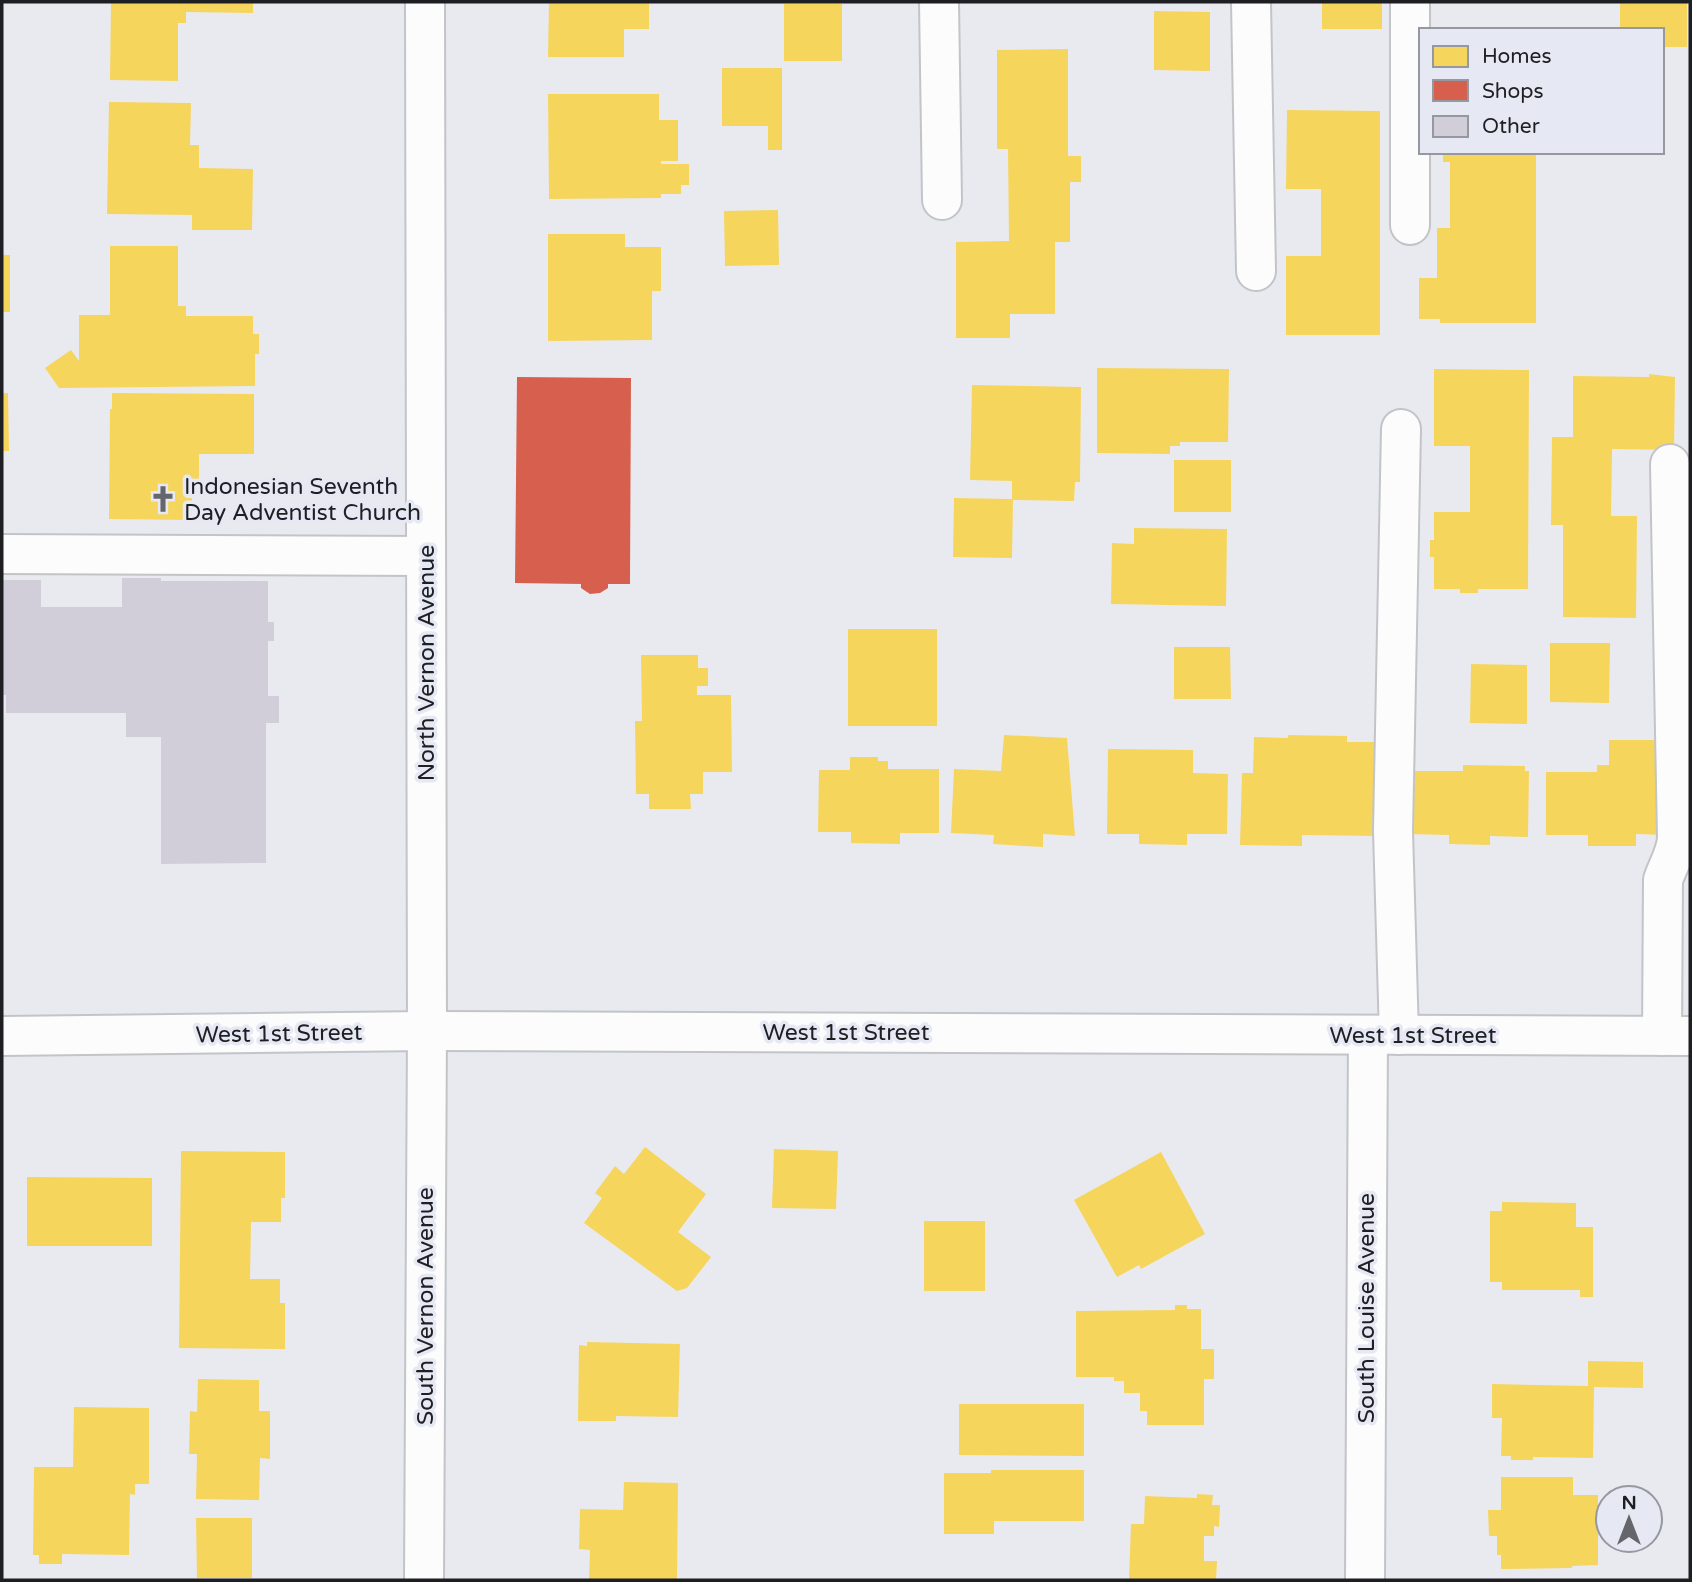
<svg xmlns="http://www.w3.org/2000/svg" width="1692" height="1582" font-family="'Varela Round',sans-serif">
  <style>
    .homes { fill: #f6d55c }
    .shops { fill: #d6604d }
    .building { fill: #d2ced9 }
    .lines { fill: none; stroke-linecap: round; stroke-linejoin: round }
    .minor-casing { stroke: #c2c4c8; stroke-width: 42 }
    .minor { stroke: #fcfcfd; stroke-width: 38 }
    .labels { text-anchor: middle; stroke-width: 7; stroke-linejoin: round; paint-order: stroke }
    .poi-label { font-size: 23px; fill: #1e1f23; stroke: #e6e8f3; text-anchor: start }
    .street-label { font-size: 23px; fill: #1e1f23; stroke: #e6e8f3 }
  </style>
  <rect width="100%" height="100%" fill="#e9eaf0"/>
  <g class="homes">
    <path d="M111,2H253V13L186,12V23H178V81L110,80Z"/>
    <path d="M549,2H649V29H624V57H548Z"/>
    <rect x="1322" y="2" width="60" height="27"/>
    <path d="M1620,2H1687V47H1662V30H1620Z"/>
    <rect x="784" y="4" width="58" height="57"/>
    <path d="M1154,11L1210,12V71L1154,70Z"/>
    <path d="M1068,49V156H1081V182H1070V242H1055V314H1010V338H956V242L1009,241L1008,149H997V50Z"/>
    <path d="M722,68H782V150H768V126H722Z"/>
    <path d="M548,94H659V120H678V161H661V164H689V185H681V194H661V198L549,199Z"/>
    <path d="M109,102L191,103L190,145H199V168L253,169L252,230H192V215L107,214Z"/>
    <path d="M1287,110L1380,111V335H1286V256H1321V189H1286Z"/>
    <path d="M1443,152H1536V323H1440V319H1419V278H1437V228H1450V162H1443Z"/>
    <path d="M778,210L779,265L725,266L724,211Z"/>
    <path d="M548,234H625V247H661V291H652V340L548,341Z"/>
    <path d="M110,246H178V306H186V316H253V334H259V354H255V386L59,388L45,368L71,350L79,361V315H110Z"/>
    <rect x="2" y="255" width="8" height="57"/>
    <path d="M1097,368L1229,369L1228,442H1180V446H1170V454L1097,453Z"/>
    <path d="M1434,369L1529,370L1528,589H1478V593H1460V589H1434V557H1430V540H1434V512H1470V446H1434Z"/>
    <path d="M1649,374L1675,377L1674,450L1612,449L1611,516H1637L1636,618L1563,617V525H1551L1552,437H1573V376L1649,377Z"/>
    <path d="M972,385L1081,387L1080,482H1075L1074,501L1013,500L1012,558L953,557L954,498L1012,499V481L970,480Z"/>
    <path d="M2,393H8L9,451H2Z"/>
    <path d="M112,393L254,394V454H199V481H187L186,498H192V520L109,519L110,409H112Z"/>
    <rect x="1174" y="460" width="57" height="52"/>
    <path d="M1134,528L1227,529L1226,606L1111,604L1112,543L1134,544Z"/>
    <rect x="848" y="629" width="89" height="97"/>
    <path d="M1550,643H1610L1609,703L1550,702Z"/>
    <path d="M1174,647H1230L1231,699H1174Z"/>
    <path d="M641,655H698V668H708V686H697V695H731L732,772H703V794H690L691,809H649V794H636L635,721H642Z"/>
    <path d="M1471,664L1527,665V724L1470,723Z"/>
    <path d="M1004,735L1067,738L1075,836L1043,834V847L993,844L994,835L951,833L954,769L1001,771Z"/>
    <path d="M1288,735L1347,736V742H1377L1380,836L1302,835V846L1240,845L1242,773H1253L1254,737L1288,738Z"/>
    <path d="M1609,740H1666V835L1636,834V846H1588V835H1546V772H1597V765H1609Z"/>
    <path d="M1108,749L1193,750V773L1228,774L1227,834H1187V845L1139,844V834H1107Z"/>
    <path d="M850,757H878V761H888V769H939V833H900V844L851,843V832H818L819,770H850Z"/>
    <path d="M1463,765L1525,766V771H1529L1528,837L1490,836V845L1449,844V835L1408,834L1409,771H1463Z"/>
    <path d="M645,1147L706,1194L678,1232L711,1257L687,1288L677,1291L584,1223L602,1198L595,1193L615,1166L624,1174Z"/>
    <path d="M774,1149L838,1151L836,1209L772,1208Z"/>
    <path d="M181,1151L285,1152V1198H281V1222H251L250,1279H280V1303H285V1349L179,1348Z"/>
    <path d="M1161,1152L1205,1234L1141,1269L1139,1265L1117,1277L1074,1200Z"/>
    <path d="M27,1177L152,1178V1246H27Z"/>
    <path d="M1502,1202L1576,1203V1227H1593V1297H1580V1290H1502V1282H1490V1211H1502Z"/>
    <rect x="924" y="1221" width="61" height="70"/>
    <path d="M1175,1305H1187V1309H1201V1349H1214V1379H1204V1425H1147V1411H1140V1393H1124V1381H1114V1377H1076V1311L1175,1310Z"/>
    <path d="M587,1342L680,1344L678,1417L616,1416V1421H578L579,1345L587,1346Z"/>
    <path d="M1588,1361L1643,1362V1388L1594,1387L1593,1458L1533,1457V1460H1511V1456H1501L1502,1418H1492V1384L1588,1386Z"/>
    <path d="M198,1379L259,1380V1411H270V1459L260,1458L259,1500L196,1499L197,1454H189L190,1411L197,1412Z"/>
    <path d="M959,1404H1084V1456L959,1455Z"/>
    <path d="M74,1407L149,1408V1484H135V1495L130,1494L129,1555L62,1554V1564H39V1555H33L34,1467H73Z"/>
    <path d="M991,1470H1084V1521H994V1534H944V1473H991Z"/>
    <path d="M1501,1477H1573V1495H1598V1565L1572,1566V1568L1501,1569V1555H1497V1536H1489L1488,1510H1501Z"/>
    <path d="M624,1482L678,1483L677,1580H589L590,1550L579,1549L580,1509L623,1510Z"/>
    <path d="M1197,1494L1213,1495L1212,1505H1220L1219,1527L1214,1526V1536H1204V1561H1217L1216,1580H1129L1131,1524H1144L1145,1496L1197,1498Z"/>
    <path d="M196,1518H252V1578H197Z"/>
  </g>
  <path class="shops" d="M517,377L631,378L630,584H608V588L600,593L590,594L581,588V584L515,583Z"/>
  <path class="building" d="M122,578H161V581H268V622H274V641H268V696H279V723H266V863L161,864V737H126V713H6V695H2V580H41V607H122Z"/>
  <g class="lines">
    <defs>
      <g id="minor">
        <path d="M939,2L942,200"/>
        <path d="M1251,2L1256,271"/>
        <path d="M1410,2V225"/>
        <path d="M2,554L426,556"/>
        <path d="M1399,1035L1393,831L1401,429"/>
        <path d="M2,1036L427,1031L1690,1036"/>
        <path d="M1662,1036L1663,880C1668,865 1676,854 1677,838L1670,464"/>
        <path d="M424,1580L427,1031L425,2"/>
        <path d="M1365,1580L1368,1035"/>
      </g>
    </defs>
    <use href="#minor" class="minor-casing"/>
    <use href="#minor" class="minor"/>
  </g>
  <defs>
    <symbol id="church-bare" viewBox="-9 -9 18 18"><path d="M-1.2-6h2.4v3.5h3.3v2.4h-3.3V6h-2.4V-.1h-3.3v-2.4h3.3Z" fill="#65666b" stroke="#e6e8f3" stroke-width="2.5" paint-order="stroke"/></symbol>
  </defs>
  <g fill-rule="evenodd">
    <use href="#church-bare" x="144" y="480" width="38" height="38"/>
  </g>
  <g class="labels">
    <g class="poi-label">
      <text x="184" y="494">Indonesian Seventh<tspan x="184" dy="26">Day Adventist Church</tspan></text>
    </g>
    <g class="street-label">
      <text transform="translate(426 663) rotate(-90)" y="8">North Vernon Avenue</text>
      <text x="846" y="1040">West 1st Street</text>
      <text transform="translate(279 1033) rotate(-1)" y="8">West 1st Street</text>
      <text x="1413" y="1043">West 1st Street</text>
      <text transform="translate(425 1306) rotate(-90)" y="8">South Vernon Avenue</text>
      <text transform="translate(1366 1308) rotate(-90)" y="8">South Louise Avenue</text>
    </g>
  </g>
  <rect width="1692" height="1582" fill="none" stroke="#1e1f23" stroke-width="7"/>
  <rect x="1419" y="28" width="245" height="126" fill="#e6e8f3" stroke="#9698a0" stroke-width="2"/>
  <rect x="1433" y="46" width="35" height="21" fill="#f6d55c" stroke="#9698a0" stroke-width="2"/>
  <text x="1482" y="63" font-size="21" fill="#1e1f23">Homes</text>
  <rect x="1433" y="80" width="35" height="21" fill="#d6604d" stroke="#9698a0" stroke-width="2"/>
  <text x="1482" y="98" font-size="21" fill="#1e1f23">Shops</text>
  <rect x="1433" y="116" width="35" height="21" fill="#d2ced9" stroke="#9698a0" stroke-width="2"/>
  <text x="1482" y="133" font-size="21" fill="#1e1f23">Other</text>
  <g transform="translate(1629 1519)"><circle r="33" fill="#e6e8f3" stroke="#9698a0" stroke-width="2"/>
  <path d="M0-5L12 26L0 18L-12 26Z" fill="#65666b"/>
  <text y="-10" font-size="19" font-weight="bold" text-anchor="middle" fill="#1e1f23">N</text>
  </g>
</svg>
